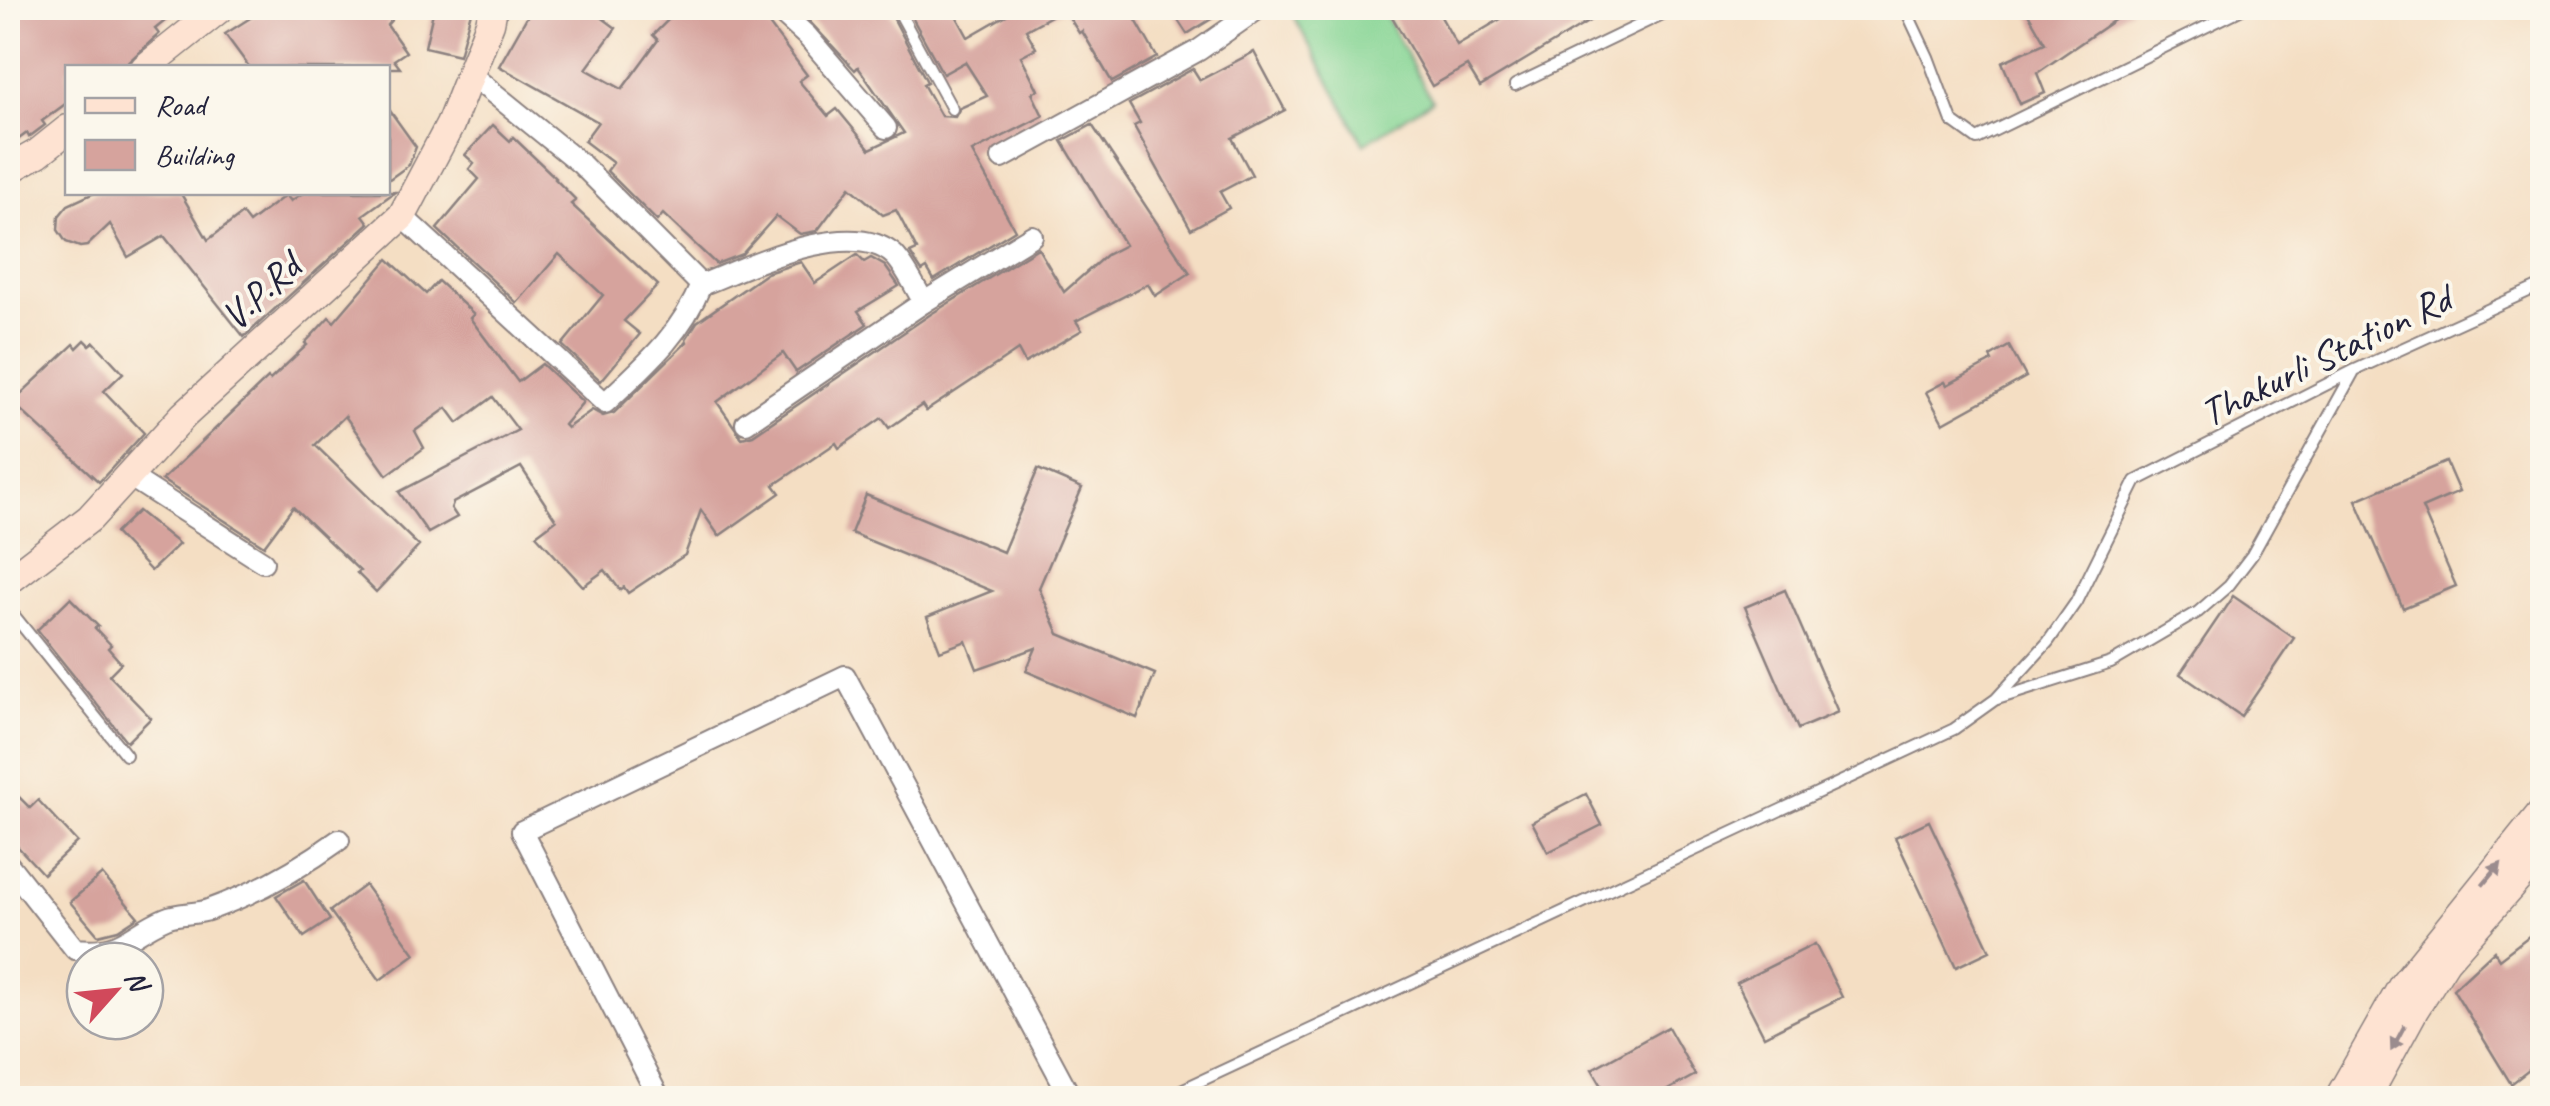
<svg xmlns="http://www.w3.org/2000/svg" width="2550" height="1106" font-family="Caveat,sans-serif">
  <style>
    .green { fill: #84d493; stroke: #537b67; stroke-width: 2.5 }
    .building { fill: #d6a39d }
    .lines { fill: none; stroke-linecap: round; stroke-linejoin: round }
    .lane-casing { stroke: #8b807f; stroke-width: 14 }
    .street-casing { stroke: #8b807f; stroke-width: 24 }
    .secondary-casing { stroke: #8b807f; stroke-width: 31 }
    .lane { stroke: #fff; stroke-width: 10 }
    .street { stroke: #fff; stroke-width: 20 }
    .secondary { stroke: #fee3d2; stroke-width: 28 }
    .oneway { fill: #9b8c8e }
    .labels { text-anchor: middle; stroke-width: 8; stroke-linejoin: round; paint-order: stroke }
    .street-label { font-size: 40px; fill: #22223b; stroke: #fbf7ec }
  </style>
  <rect width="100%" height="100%" fill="#fbf7ec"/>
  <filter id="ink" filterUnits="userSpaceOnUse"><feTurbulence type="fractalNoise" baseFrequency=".01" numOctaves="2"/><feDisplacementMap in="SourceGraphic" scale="20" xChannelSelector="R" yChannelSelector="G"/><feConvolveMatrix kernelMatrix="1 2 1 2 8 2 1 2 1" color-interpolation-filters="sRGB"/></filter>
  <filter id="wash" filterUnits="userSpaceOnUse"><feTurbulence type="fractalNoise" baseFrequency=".0048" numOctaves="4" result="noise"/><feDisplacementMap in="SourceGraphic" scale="40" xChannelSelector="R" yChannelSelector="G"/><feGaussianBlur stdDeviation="2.25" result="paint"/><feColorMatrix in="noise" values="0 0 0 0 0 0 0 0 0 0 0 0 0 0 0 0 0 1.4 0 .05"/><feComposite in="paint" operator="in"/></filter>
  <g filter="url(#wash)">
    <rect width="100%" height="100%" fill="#f4dec3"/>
    <path class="green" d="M1289,8H1381L1432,100L1364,144Z"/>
    <g id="blocks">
      <g class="building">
        <path d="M8,8H181L155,29L159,34L122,68H68V102L42,121L45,125L29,137L27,133L8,147Z"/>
        <path d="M266,8H402L387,25L406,52L394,60L400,68H250L225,34Z"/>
        <path d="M434,8H472L459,55L425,47Z"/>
        <path d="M532,8H589L616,28L586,69L622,89L658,40L653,35L680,8H737L753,23L762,15L807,75L799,81L828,116L837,109L870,149L904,133L858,67L855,70L797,8H888L927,82L923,84L941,116L955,117L960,108L987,96L965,62L943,74L907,8H952L968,37L1008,14L1005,8H1129L1157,57L1112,82L1082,31L1079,33L1064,9L1026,30L1036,48L1021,56L1038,90L1032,93L1043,116L972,152L1015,230L934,280L927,268L922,271L910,253L917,250L896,210L883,215L850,187L817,231L800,234L776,216L742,254L716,264L663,214L657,221L607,171L613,163L584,141L598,122L499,66Z"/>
        <path d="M1170,8H1229L1187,34Z"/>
        <path d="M1387,8H1436L1457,45L1519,8H1611L1480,87L1467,66L1432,86Z"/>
        <path d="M2025,8H2132L2037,73L2045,93L2020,104L2002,62L2045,43Z"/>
        <path d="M1254,52L1285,110L1232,138L1252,175L1220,192L1229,208L1191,229L1134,126L1140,123L1129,104L1193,69L1200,80Z"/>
        <path d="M388,108L416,147L409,165L388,180Z"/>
        <path d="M493,125L510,141L513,137L556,178L555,179L576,200L571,204L658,285L624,321L640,334L601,381L562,345L603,295L559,254L517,303L437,229L479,179L469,169L474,163L465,155Z"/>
        <path d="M1092,125L1190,273L1155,296L1148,284L1076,321L1082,330L1025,363L1018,350L926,411L922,405L889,428L882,418L839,448L836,443L774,485L780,493L719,536L701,510L685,555L628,593L624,587L620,590L605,570L583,586L536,535L556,520L521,467L453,503L451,508L457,517L428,533L399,492L518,430L493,397L458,423L447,408L415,431L424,448L387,475L345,416L315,445L419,546L376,592L357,573L360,571L293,507L264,546L162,480L268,378L270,380L307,345L305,343L329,317L334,322L388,259L426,294L438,281L474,314L470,318L518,382L542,364L583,402L564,425L567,428L592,410L603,416L614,413L687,342L686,339L697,322L767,273L801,262L815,283L857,255L864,262L871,258L885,266L899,286L858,311L867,324L796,372L783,353L717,402L742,438L753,435L931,314L1038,248L1064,292L1106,255L1125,245L1062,141Z"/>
        <path d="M96,192H180L208,240L242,214L249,223L286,195L291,201L304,192H395L363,215L369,223L244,337L164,236L128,257L110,224L87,246L80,247L66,242L58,230L59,216L68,205Z"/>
        <path d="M85,340L90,345L94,342L123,373L104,391L144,433L99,482L12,402L74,344L77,348Z"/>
        <path d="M2009,346L2026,377L1943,423L1926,392L1945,382L1947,385L1992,361L1990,357Z"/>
        <path d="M2446,462L2459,492L2422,508L2456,586L2403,608L2356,500Z"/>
        <path d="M1038,469L1082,488L1039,588L1059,634L1155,674L1137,718L1026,671L1036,648L977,669L966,641L940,651L927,617L992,591L851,533L866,495L1003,552Z"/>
        <path d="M138,511L179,544L151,571L115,533Z"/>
        <path d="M1785,590L1838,712L1798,729L1745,607Z"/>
        <path d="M2233,596L2294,638L2241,716L2180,674Z"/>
        <path d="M70,598L98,626L95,628L111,645L108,648L121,663L109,675L151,718L127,742L37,630Z"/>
        <path d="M8,786L30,808L38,800L77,842L43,874L8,836Z"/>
        <path d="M1586,794L1602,825L1548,852L1532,822Z"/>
        <path d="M1929,821L1990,951L1956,967L1895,837Z"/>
        <path d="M102,874L138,917L118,930L98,935L70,902Z"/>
        <path d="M304,880L330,920L304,937L276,896Z"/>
        <path d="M365,885L415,954L380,980L330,911Z"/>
        <path d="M2542,926V1060L2511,1084L2453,989L2494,951L2499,959Z"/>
        <path d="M1815,944L1842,997L1764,1036L1737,983Z"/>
        <path d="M1668,1027L1695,1075L1653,1098H1609L1592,1069Z"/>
      </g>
    </g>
  </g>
  <g filter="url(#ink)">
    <use href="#blocks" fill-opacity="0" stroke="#8b807f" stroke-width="2.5"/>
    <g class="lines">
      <defs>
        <g id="lane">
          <path d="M897,8L952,109"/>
          <path d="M1905,8L1928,57L1952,121L1977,139L2244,8"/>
          <path d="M1515,85L1675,8"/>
          <path d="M8,608L126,755"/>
          <path d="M1997,699L2111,663L2198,612L2229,585L2252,555L2353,373"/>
          <path d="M1164,1098L1954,729L1996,699L2048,642L2076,602L2136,481L2355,370L2542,285"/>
        </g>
        <g id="street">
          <path d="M776,8L807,36L886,128"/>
          <path d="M470,74L581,164L701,285C747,267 851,216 894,255C906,267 915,288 924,302"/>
          <path d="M1002,158L1199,50L1259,8"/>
          <path d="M402,216L605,403C644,366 681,335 701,285"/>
          <path d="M746,423L924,302L1032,236"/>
          <path d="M129,476L263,562"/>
          <path d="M8,864L75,949C125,954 126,935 166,918C180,912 197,915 211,909C259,892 299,869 339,840"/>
          <path d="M659,1098L522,831L845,676L1071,1098"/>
        </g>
        <g id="secondary">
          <path d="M145,68L220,8"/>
          <path d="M8,170L38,153L68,129"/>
          <path d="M8,581L90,518L184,415L402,216L450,125L490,23L493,8"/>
          <path d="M2339,1098L2403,985L2542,812"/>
          <path d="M2366,1098L2414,1010L2446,960L2542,851"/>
        </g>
      </defs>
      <use href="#lane" class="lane-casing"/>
      <use href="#street" class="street-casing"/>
      <use href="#secondary" class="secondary-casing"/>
      <use href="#lane" class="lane"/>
      <use href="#street" class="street"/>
      <use href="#secondary" class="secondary"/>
    </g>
    <defs><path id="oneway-solid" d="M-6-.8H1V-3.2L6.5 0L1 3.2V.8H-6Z" transform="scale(2.5)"/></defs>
    <g class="oneway">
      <use href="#oneway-solid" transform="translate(2492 874) rotate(-50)"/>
      <use href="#oneway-solid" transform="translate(2398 1038) rotate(118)"/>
    </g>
  </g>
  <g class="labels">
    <g class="street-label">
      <text transform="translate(260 291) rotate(-43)" y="14">V.P.Rd</text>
      <text transform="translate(2325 355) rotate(-26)" y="14">Thakurli Station Rd</text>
    </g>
  </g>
  <rect width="2550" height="1106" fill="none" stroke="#fbf7ec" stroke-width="40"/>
  <rect x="65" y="65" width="325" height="130" fill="#fbf7ec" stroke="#a4a2a5" stroke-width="2.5"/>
  <rect x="85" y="98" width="50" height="15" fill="#fee3d2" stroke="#a4a2a5" stroke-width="2.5"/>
  <text x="155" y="115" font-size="30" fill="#22223b">Road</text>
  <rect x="85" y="140" width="50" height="30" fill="#d6a39d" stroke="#a4a2a5" stroke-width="2.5"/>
  <text x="155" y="165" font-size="30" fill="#22223b">Building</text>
  <g transform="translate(115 991) rotate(63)"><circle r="48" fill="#fbf7ec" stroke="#a4a2a5" stroke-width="2.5"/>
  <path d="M0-8L18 38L0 25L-18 38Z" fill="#d1495b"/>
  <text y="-15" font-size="28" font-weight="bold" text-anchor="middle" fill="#22223b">N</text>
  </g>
</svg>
